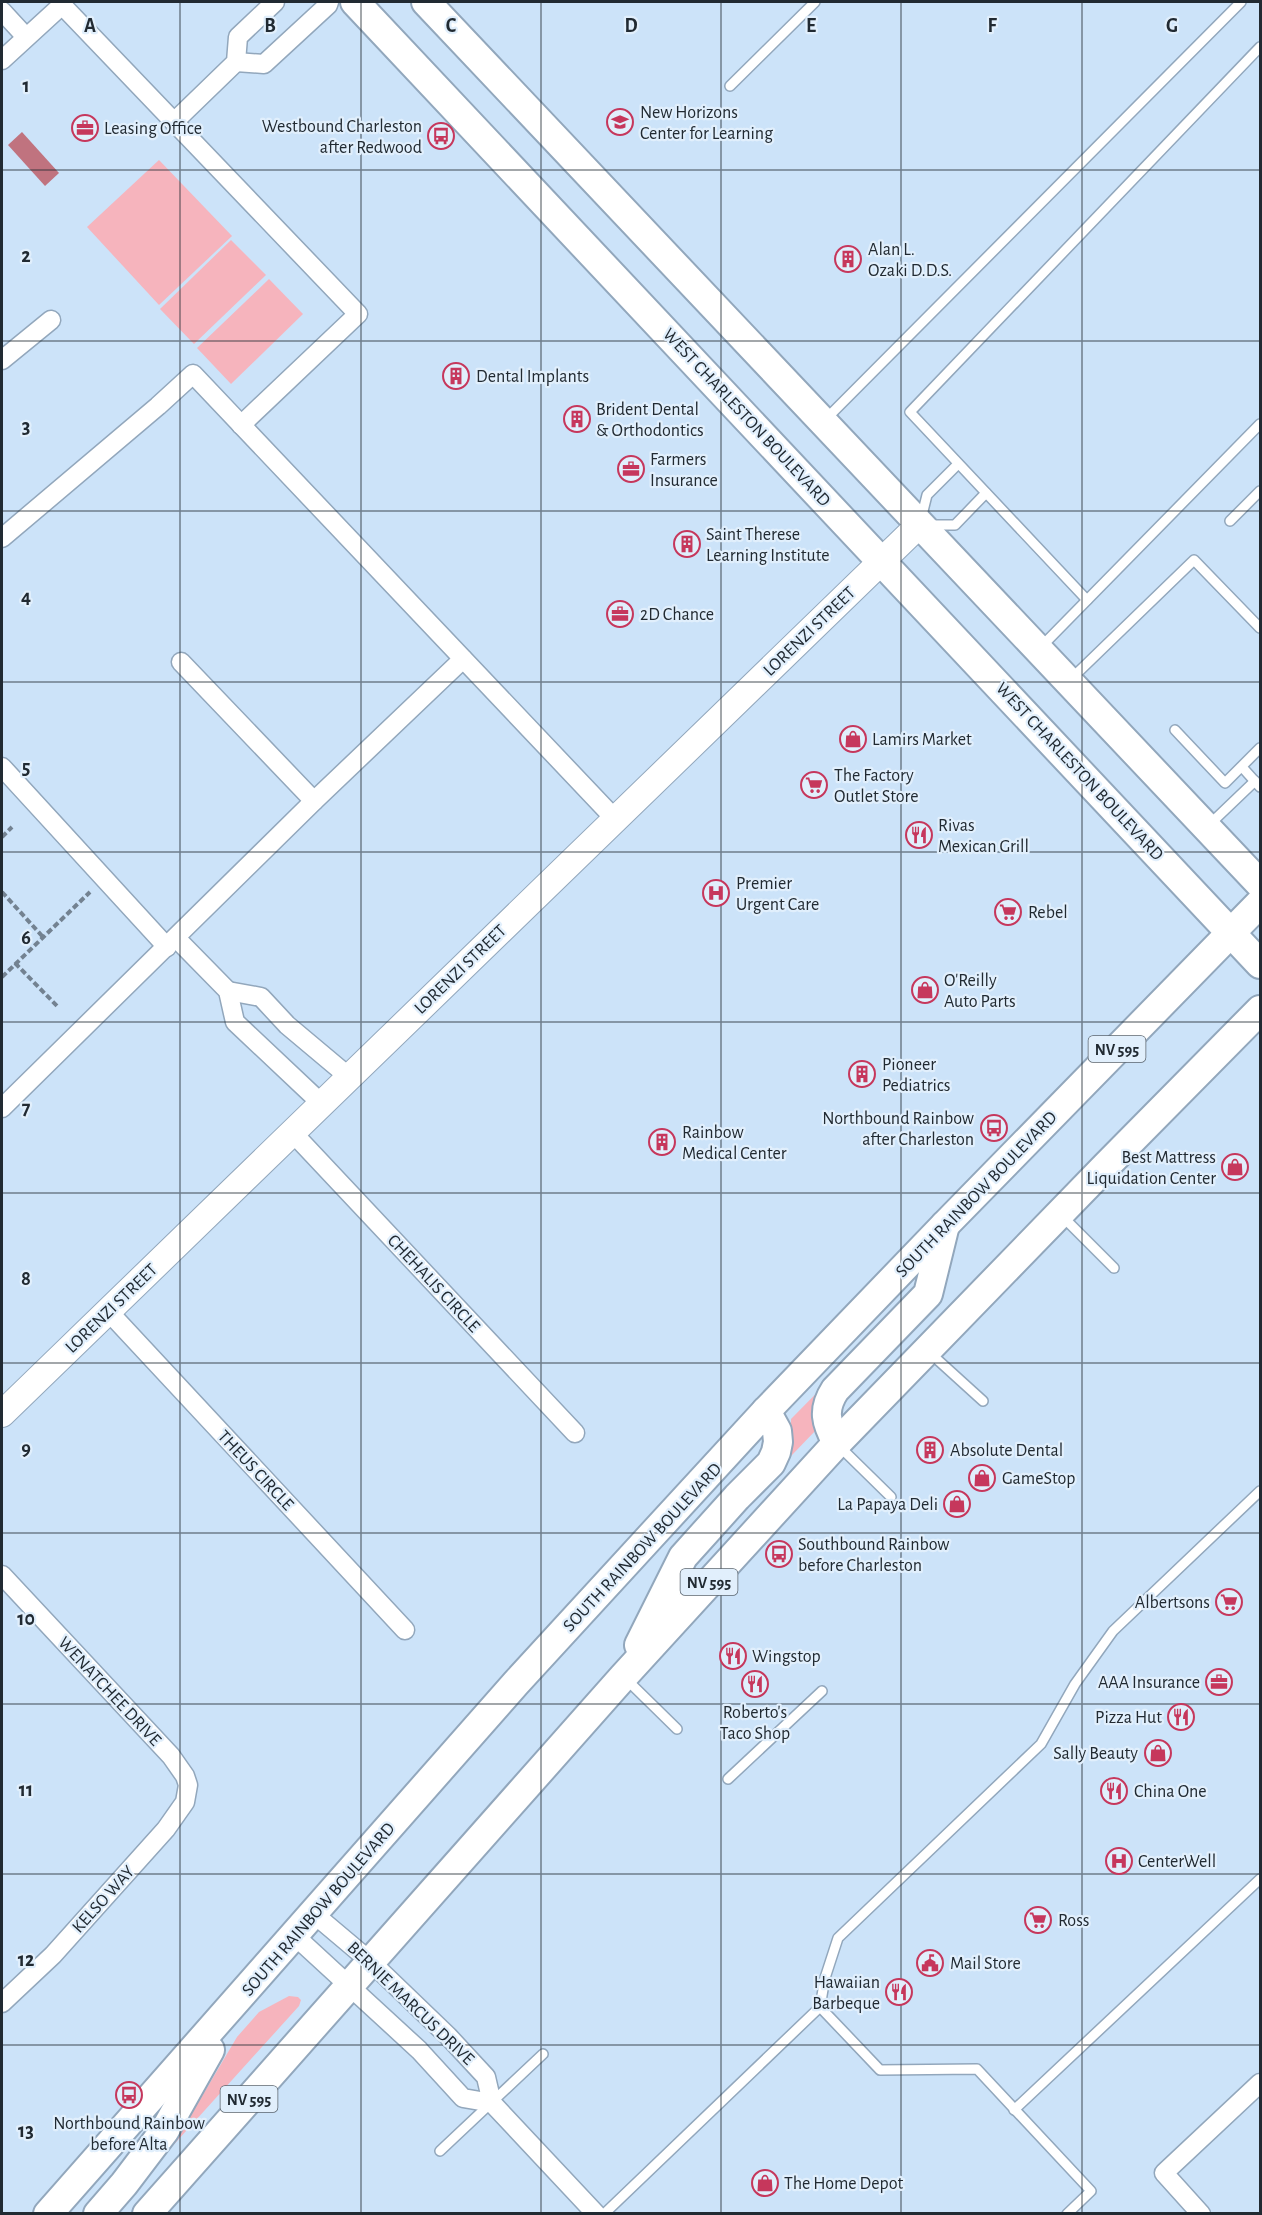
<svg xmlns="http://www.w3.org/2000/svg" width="1262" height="2215" font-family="'Alegreya Sans',sans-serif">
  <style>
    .green { fill: #f6b4bd }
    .water { fill: #c0737f }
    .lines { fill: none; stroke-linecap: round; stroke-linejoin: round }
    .lane-casing { stroke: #92a7bc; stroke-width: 12 }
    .street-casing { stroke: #92a7bc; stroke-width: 21 }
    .secondary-casing { stroke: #92a7bc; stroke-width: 28 }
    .primary-casing { stroke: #92a7bc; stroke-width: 32 }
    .path { stroke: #738291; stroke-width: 4; stroke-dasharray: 6 3; stroke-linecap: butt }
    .lane { stroke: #fff; stroke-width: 9 }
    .street { stroke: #fff; stroke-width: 18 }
    .secondary { stroke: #fff; stroke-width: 26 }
    .primary { stroke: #fff; stroke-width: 28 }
    .grid { fill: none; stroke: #212a32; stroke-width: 1.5; stroke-opacity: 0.55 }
    .labels { text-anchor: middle; stroke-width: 4.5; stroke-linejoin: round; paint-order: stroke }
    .shield { fill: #e1effc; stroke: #5b656f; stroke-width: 1.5 }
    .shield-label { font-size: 16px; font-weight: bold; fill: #212a32 }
    .poi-label { font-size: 18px; fill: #212a32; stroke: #e1effc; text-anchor: start }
    .street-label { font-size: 18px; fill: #212a32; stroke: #e1effc }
    .grid-label { font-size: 20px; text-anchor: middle; font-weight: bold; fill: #212a32; stroke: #e1effc; stroke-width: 4.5; stroke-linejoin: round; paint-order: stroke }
  </style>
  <rect width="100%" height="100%" fill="#cce3f9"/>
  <g class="green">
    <path d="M159,160L232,236L159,305L87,227Z"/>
    <path d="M231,240L266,275L194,344L160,309Z"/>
    <path d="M269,279L303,314L231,384L197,348Z"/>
    <path d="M855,1354L817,1429L744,1505L791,1438V1419Z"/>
    <path d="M289,1996L298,1997L301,2000L299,2006L112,2213L182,2130L237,2037L259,2012Z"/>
  </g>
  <path class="water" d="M22,132L59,173L45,186L8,145Z"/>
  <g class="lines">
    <defs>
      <g id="lane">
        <path d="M730,86L815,2"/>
        <path d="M824,421L1241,2"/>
        <path d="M921,519L927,495L958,464"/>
        <path d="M1230,521L1260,491"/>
        <path d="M930,525H955L986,493"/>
        <path d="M1087,600L910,412L1260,47"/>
        <path d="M1040,648L1260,424"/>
        <path d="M1070,680L1194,560L1260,628"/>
        <path d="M1175,730L1225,783L1260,748"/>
        <path d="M1242,767L1260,787"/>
        <path d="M1209,825L1255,781"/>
        <path d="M1061,1215L1114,1268"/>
        <path d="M929,1352L983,1401"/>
        <path d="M838,1445L891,1497"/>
        <path d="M625,1678L677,1729"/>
        <path d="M728,1779L822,1691"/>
        <path d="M820,2007L880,2070L977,2069L1091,2191L1067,2214"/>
        <path d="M1014,2110L1260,1879"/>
        <path d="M440,2151L543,2054"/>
        <path d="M604,2214L820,2007L825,1978L838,1938L1041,1744L1075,1684L1113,1631L1260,1491"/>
      </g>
      <g id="street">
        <path d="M2,11L26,37"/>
        <path d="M2,60L62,5L358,314L241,425"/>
        <path d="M236,62L264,64L328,5L329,2"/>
        <path d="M174,122L236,62L238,37L275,2"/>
        <path d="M2,360L51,320"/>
        <path d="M2,538L158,406L193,374L615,819"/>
        <path d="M181,662L314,801"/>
        <path d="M2,767L167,947"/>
        <path d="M176,938L228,991L235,1022L322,1104"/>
        <path d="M228,991L261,997L287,1025L349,1077"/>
        <path d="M2,1108L314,801L463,659"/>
        <path d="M292,1132L575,1433"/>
        <path d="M108,1311L405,1630"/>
        <path d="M2,1575L171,1756L185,1776L188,1785L185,1802L166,1829L53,1955L2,2003"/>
        <path d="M314,1914L371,1962L448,2036L486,2077L492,2103L596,2214"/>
        <path d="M295,1936L419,2050L463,2098L492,2103"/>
        <path d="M1201,2214L1164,2173L1260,2083"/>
      </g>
      <path id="secondary" d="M2,1414L919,525"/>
      <g id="primary">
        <path d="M355,2L1260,964"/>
        <path d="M426,2L1260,884"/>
        <path d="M837,1443C826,1423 822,1410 835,1390L928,1294L945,1225"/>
        <path d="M639,1645L683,1557L737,1497L771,1463L776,1452L778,1442L777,1431L766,1411"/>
        <path d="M48,2214L516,1683L651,1536L766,1411L945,1225L1260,903"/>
        <path d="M98,2214L124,2184L165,2130L210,2050"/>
        <path d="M147,2214L623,1677L837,1443L1106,1166L1260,1010"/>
      </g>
    </defs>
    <use href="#lane" class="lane-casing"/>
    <use href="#street" class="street-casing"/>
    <use href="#secondary" class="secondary-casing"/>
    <use href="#primary" class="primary-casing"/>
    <g class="path">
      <path d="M2,837L12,827"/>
      <path d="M2,892L43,937"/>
      <path d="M15,963L58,1007"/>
      <path d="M2,977L90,892"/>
    </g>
    <use href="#lane" class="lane"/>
    <use href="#street" class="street"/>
    <use href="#secondary" class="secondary"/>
    <use href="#primary" class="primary"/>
  </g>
  <path class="grid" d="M180,2V2214M361,2V2214M541,2V2214M721,2V2214M901,2V2214M1082,2V2214M2,170H1260M2,341H1260M2,511H1260M2,682H1260M2,852H1260M2,1022H1260M2,1193H1260M2,1363H1260M2,1533H1260M2,1704H1260M2,1874H1260M2,2045H1260"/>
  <defs>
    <symbol id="school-ring" viewBox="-11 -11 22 22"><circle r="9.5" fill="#e1effc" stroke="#c6375c" stroke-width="1.5"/><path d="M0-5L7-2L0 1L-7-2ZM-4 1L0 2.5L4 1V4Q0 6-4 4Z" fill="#c6375c"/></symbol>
    <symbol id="office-ring" viewBox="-11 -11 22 22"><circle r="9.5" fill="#e1effc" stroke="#c6375c" stroke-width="1.5"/><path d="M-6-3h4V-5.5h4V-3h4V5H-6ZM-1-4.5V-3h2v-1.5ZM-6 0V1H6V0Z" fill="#c6375c"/></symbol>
    <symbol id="bus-ring" viewBox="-11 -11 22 22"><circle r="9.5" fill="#e1effc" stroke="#c6375c" stroke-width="1.5"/><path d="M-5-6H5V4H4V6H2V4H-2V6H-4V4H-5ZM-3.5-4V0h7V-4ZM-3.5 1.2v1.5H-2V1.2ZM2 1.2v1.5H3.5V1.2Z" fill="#c6375c"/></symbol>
    <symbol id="building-ring" viewBox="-11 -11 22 22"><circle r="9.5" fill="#e1effc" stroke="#c6375c" stroke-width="1.5"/><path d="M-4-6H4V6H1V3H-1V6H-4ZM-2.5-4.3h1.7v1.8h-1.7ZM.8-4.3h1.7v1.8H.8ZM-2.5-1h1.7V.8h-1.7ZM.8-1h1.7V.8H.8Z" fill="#c6375c"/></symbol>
    <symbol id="shop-ring" viewBox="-11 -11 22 22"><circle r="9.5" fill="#e1effc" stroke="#c6375c" stroke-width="1.5"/><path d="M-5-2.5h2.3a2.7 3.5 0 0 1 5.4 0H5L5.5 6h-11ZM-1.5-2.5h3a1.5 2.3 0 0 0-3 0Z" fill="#c6375c"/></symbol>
    <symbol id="supermarket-ring" viewBox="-11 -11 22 22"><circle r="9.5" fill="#e1effc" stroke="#c6375c" stroke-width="1.5"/><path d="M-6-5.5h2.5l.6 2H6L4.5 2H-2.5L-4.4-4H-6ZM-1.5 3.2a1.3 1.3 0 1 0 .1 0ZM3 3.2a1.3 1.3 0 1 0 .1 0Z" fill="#c6375c"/></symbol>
    <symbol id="restaurant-ring" viewBox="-11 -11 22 22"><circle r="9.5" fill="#e1effc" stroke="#c6375c" stroke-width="1.5"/><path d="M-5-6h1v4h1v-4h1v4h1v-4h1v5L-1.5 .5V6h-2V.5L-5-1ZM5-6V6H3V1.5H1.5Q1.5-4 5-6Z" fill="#c6375c"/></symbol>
    <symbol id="hospital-ring" viewBox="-11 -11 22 22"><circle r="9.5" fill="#e1effc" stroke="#c6375c" stroke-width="1.5"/><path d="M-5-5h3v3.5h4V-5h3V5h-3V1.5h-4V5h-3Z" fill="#c6375c"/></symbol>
    <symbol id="civic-ring" viewBox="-11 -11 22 22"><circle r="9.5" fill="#e1effc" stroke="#c6375c" stroke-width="1.5"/><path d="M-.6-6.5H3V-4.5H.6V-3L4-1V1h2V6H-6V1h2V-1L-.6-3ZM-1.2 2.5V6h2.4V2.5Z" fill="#c6375c"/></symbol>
  </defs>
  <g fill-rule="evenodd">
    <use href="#school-ring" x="605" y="107" width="30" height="30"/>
    <use href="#office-ring" x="70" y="113" width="30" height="30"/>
    <use href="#bus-ring" x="426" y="121" width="30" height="30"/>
    <use href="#building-ring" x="833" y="244" width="30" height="30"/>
    <use href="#building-ring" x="441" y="361" width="30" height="30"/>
    <use href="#building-ring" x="562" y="404" width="30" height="30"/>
    <use href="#office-ring" x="616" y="454" width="30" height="30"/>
    <use href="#building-ring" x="672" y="529" width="30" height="30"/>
    <use href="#office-ring" x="605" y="599" width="30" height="30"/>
    <use href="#shop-ring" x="838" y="724" width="30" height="30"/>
    <use href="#supermarket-ring" x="799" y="770" width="30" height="30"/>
    <use href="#restaurant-ring" x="904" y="820" width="30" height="30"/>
    <use href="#hospital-ring" x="701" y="878" width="30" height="30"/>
    <use href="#supermarket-ring" x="993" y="897" width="30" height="30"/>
    <use href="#shop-ring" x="910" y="975" width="30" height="30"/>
    <use href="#building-ring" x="847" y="1059" width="30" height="30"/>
    <use href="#bus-ring" x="979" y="1113" width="30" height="30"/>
    <use href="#building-ring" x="647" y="1127" width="30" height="30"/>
    <use href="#shop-ring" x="1220" y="1152" width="30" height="30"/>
    <use href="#building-ring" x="915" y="1435" width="30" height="30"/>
    <use href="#shop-ring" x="967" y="1463" width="30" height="30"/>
    <use href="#shop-ring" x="942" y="1489" width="30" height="30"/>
    <use href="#bus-ring" x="764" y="1539" width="30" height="30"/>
    <use href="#supermarket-ring" x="1214" y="1587" width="30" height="30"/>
    <use href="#restaurant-ring" x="718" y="1641" width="30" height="30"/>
    <use href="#office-ring" x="1204" y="1667" width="30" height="30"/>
    <use href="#restaurant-ring" x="740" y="1669" width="30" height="30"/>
    <use href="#restaurant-ring" x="1166" y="1702" width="30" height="30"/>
    <use href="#shop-ring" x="1143" y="1738" width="30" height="30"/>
    <use href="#restaurant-ring" x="1099" y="1776" width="30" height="30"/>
    <use href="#hospital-ring" x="1104" y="1846" width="30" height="30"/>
    <use href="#supermarket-ring" x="1023" y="1905" width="30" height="30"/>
    <use href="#civic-ring" x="915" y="1948" width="30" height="30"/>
    <use href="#restaurant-ring" x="884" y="1977" width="30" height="30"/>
    <use href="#bus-ring" x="114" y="2080" width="30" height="30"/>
    <use href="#shop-ring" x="750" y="2168" width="30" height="30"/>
  </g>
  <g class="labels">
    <g class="shield">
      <rect x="1088.5" y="1036" width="57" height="26" rx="4.5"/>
      <rect x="680.5" y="1569" width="57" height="26" rx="4.5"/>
      <rect x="220.5" y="2086" width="57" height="26" rx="4.5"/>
    </g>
    <g class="shield-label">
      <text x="1117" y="1055">NV 595</text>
      <text x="709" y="1588">NV 595</text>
      <text x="249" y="2105">NV 595</text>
    </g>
    <g class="poi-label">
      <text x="640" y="118">New Horizons<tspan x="640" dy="21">Center for Learning</tspan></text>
      <text x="422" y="132" text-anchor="end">Westbound Charleston<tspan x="422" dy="21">after Redwood</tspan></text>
      <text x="104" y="134">Leasing Office</text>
      <text x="868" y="255">Alan L.<tspan x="868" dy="21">Ozaki D.D.S.</tspan></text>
      <text x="476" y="382">Dental Implants</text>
      <text x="596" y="415">Brident Dental<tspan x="596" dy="21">&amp; Orthodontics</tspan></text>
      <text x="650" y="465">Farmers<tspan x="650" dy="21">Insurance</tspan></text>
      <text x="706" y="540">Saint Therese<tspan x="706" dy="21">Learning Institute</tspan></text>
      <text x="640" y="620">2D Chance</text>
      <text x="872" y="745">Lamirs Market</text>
      <text x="834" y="781">The Factory<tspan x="834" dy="21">Outlet Store</tspan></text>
      <text x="938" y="831">Rivas<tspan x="938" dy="21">Mexican Grill</tspan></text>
      <text x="736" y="889">Premier<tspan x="736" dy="21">Urgent Care</tspan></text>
      <text x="1028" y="918">Rebel</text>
      <text x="944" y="986">O'Reilly<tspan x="944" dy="21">Auto Parts</tspan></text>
      <text x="882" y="1070">Pioneer<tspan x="882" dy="21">Pediatrics</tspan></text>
      <text x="974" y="1124" text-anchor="end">Northbound Rainbow<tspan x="974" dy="21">after Charleston</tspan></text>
      <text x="682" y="1138">Rainbow<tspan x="682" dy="21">Medical Center</tspan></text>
      <text x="1216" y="1163" text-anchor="end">Best Mattress<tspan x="1216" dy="21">Liquidation Center</tspan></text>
      <text x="950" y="1456">Absolute Dental</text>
      <text x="1002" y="1484">GameStop</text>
      <text x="938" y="1510" text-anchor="end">La Papaya Deli</text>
      <text x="798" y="1550">Southbound Rainbow<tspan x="798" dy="21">before Charleston</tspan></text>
      <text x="1210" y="1608" text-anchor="end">Albertsons</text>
      <text x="752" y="1662">Wingstop</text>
      <text x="1200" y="1688" text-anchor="end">AAA Insurance</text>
      <text x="755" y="1718" text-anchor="middle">Roberto's<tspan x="755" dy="21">Taco Shop</tspan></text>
      <text x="1162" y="1723" text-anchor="end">Pizza Hut</text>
      <text x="1138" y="1759" text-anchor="end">Sally Beauty</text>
      <text x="1134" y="1797">China One</text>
      <text x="1138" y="1867">CenterWell</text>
      <text x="1058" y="1926">Ross</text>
      <text x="950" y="1969">Mail Store</text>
      <text x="880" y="1988" text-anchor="end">Hawaiian<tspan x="880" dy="21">Barbeque</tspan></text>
      <text x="129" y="2129" text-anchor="middle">Northbound Rainbow<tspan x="129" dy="21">before Alta</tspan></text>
      <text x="784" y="2189">The Home Depot</text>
    </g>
    <g class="street-label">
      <text transform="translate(747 417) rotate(47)" y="6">WEST CHARLESTON BOULEVARD</text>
      <text transform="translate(809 631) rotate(-44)" y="6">LORENZI STREET</text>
      <text transform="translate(1080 771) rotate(47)" y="6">WEST CHARLESTON BOULEVARD</text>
      <text transform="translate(460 969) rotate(-44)" y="6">LORENZI STREET</text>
      <text transform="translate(976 1194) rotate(-46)" y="6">SOUTH RAINBOW BOULEVARD</text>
      <text transform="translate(434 1283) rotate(47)" y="6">CHEHALIS CIRCLE</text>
      <text transform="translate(111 1308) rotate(-44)" y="6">LORENZI STREET</text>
      <text transform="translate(256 1470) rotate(47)" y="6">THEUS CIRCLE</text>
      <text transform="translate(642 1547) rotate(-47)" y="6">SOUTH RAINBOW BOULEVARD</text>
      <text transform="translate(110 1691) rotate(47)" y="6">WENATCHEE DRIVE</text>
      <text transform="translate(103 1899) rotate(-48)" y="6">KELSO WAY</text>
      <text transform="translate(318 1909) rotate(-49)" y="6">SOUTH RAINBOW BOULEVARD</text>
      <text transform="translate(411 2003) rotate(44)" y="6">BERNIE MARCUS DRIVE</text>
    </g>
  </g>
  <g class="grid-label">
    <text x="90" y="32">A</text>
    <text x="270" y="32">B</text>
    <text x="451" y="32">C</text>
    <text x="631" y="32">D</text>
    <text x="811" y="32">E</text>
    <text x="992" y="32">F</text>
    <text x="1172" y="32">G</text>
    <text x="26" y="92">1</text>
    <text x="26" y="262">2</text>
    <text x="26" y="433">3</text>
    <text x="26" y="603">4</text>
    <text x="26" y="774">5</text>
    <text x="26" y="944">6</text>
    <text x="26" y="1114">7</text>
    <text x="26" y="1285">8</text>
    <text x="26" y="1455">9</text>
    <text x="26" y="1625">10</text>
    <text x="26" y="1796">11</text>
    <text x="26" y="1966">12</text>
    <text x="26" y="2137">13</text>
  </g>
  <rect width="1262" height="2215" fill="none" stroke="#212a32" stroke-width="6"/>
</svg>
